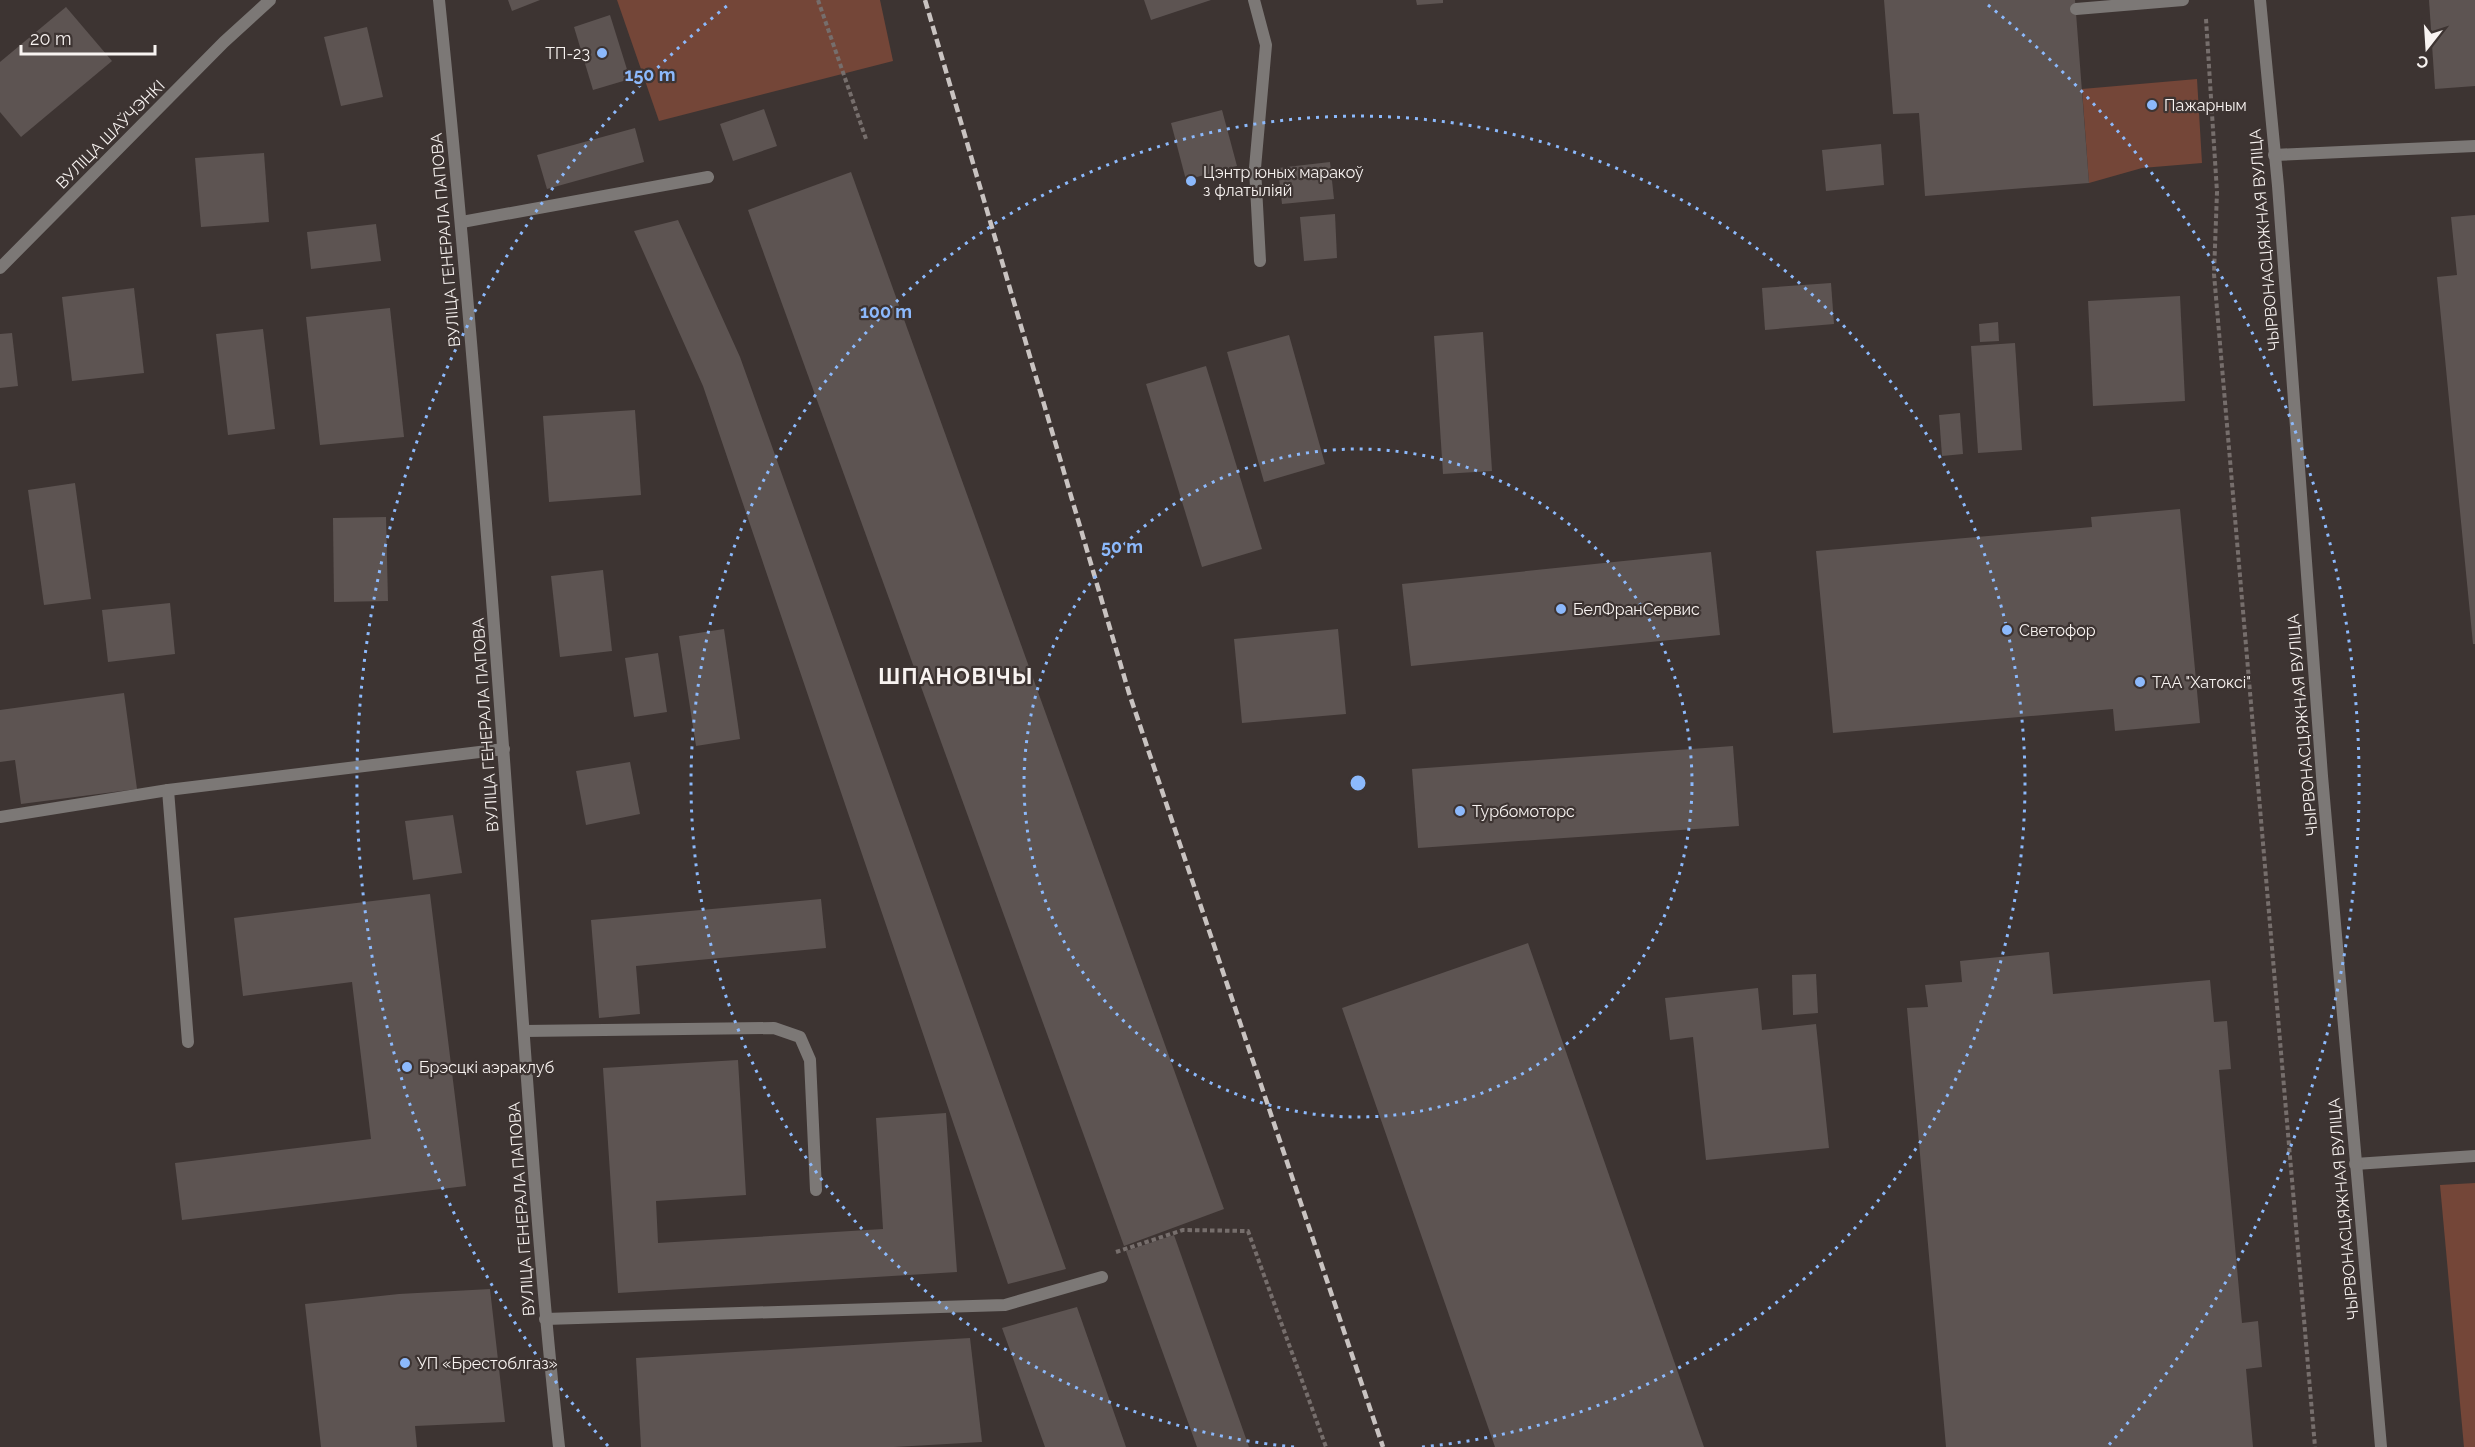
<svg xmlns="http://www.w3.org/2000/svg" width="2475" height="1447" font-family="Raleway,sans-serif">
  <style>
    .green { fill: #744638 }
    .building { fill: #5d5452 }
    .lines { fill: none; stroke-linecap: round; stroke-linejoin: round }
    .path { stroke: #766e6c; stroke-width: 4; stroke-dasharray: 4.5 3; stroke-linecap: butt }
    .service { stroke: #7c7876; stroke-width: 12 }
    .minor { stroke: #7c7876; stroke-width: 12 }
    .rail { stroke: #c9c3c1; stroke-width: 4.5; stroke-dasharray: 9 4.5; stroke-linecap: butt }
    .ring { fill: none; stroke: #8cb9fc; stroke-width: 3; stroke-dasharray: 3 6 }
    .poi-dot { fill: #8cb9fc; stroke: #3d3432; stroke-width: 2 }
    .labels { text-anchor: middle; stroke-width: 4.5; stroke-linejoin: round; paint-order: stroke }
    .poi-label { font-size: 16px; fill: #f8f3f1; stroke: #3d3432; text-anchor: start }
    .street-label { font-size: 16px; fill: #f8f3f1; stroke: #3d3432 }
    .district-label { font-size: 22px; font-weight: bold; letter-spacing: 1.5px; fill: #f8f3f1; stroke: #3d3432 }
    .centre { fill: #8cb9fc; stroke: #3d3432; stroke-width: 3 }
    .ring-label { font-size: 18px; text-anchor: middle; font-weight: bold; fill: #8cb9fc; stroke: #3d3432; stroke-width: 4.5; stroke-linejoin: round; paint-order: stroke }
  </style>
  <rect width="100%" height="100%" fill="#3d3432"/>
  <g class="green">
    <path d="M617,0H880L893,61L659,121Z"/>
    <path d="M2197,79L2202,163L2142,168L2089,183L2082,89Z"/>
    <path d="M2475,1183V1447H2464L2440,1185Z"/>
  </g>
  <g class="building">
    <path d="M508,0H540L512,11Z"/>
    <path d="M1144,0H1211L1151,20Z"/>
    <path d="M1416,0H1443V3L1417,5Z"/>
    <path d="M1884,0H2075L2089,183L1925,196L1919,113L1893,114Z"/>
    <path d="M2429,0H2475V86L2435,89Z"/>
    <path d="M66,7L112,61L21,137L0,112V62Z"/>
    <path d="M610,15L630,79L593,90L574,27Z"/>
    <path d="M367,27L383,97L341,106L324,37Z"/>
    <path d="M764,109L777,146L733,161L720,124Z"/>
    <path d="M1222,110L1237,166L1186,180L1171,123Z"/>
    <path d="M635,128L644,162L547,189L537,155Z"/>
    <path d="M1881,144L1884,185L1826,191L1822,150Z"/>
    <path d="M264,153L269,222L201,227L195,158Z"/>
    <path d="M1330,162L1334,199L1282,204L1278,168Z"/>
    <path d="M851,172L1224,1209L1124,1246L748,210Z"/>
    <path d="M1335,214L1337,258L1304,261L1300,217Z"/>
    <path d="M2475,215V644H2473L2437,277L2457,275L2451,217Z"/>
    <path d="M678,220L740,357L1066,1269L1008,1284L703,386L634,231Z"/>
    <path d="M376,224L381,261L311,269L307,232Z"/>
    <path d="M1831,283L1834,324L1765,330L1762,288Z"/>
    <path d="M134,288L144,373L72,381L62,297Z"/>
    <path d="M2180,296L2185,401L2093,406L2088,301Z"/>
    <path d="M390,308L404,437L320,445L306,317Z"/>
    <path d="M1998,322L1999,341L1980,342L1979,324Z"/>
    <path d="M263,329L275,429L228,435L216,334Z"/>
    <path d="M1483,332L1492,471L1443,474L1434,336Z"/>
    <path d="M12,333L18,386L0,388V334Z"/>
    <path d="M1289,335L1325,464L1264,482L1227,352Z"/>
    <path d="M2015,343L2022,450L1978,453L1971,346Z"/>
    <path d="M1206,366L1262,549L1202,567L1146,384Z"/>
    <path d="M635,410L641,495L549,502L543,416Z"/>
    <path d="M1960,413L1963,454L1942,456L1939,415Z"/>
    <path d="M75,483L91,599L44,605L28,490Z"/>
    <path d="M2180,509L2200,723L2115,731L2113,709L1833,733L1816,551L2092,527L2091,517Z"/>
    <path d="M386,517L388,601L334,602L333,518Z"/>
    <path d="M1711,552L1720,635L1411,666L1402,584Z"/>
    <path d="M603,570L612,651L560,657L551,576Z"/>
    <path d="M170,603L175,654L108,662L102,610Z"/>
    <path d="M724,629L740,739L696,746L679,636Z"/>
    <path d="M1338,629L1346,714L1242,723L1234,639Z"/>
    <path d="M658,653L667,712L634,717L625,658Z"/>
    <path d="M124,693L137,789L21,804L15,760L0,762V710Z"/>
    <path d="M1733,746L1739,826L1418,848L1412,769Z"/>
    <path d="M630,762L640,814L586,825L576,771Z"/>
    <path d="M453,815L462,873L413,880L405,821Z"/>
    <path d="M430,894L466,1186L182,1220L175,1163L371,1139L352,982L243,996L234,918Z"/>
    <path d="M821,899L826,948L636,966L640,1014L599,1018L591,920Z"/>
    <path d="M1528,943L1704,1447H1495L1342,1008Z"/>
    <path d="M2049,952L2053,994L2210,980L2214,1022L2227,1021L2231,1069L2219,1070L2242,1323L2258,1321L2262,1367L2246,1369L2253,1447H1946L1907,1008L1928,1007L1925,985L1962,982L1960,961Z"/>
    <path d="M1816,974L1818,1013L1793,1015L1792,975Z"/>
    <path d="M1758,988L1762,1030L1816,1024L1829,1148L1706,1160L1693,1037L1670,1040L1665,998Z"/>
    <path d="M738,1060L746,1195L656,1201L658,1243L883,1229L876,1118L946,1113L957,1272L618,1293L603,1068Z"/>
    <path d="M1174,1235L1249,1447H1197L1126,1251Z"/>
    <path d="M490,1289L505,1422L415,1426L417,1447H321L305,1304L399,1294Z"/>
    <path d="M1077,1307L1126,1447H1045L1002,1328Z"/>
    <path d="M970,1338L982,1442L894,1447H641L636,1358Z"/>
  </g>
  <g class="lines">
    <g class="path">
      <path d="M818,0L866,139"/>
      <path d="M2206,19L2217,192L2214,274L2315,1447"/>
      <path d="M1116,1252L1183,1230L1248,1231L1326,1447"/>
    </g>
    <g class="service">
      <path d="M1254,0L1266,45L1255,168L1260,261"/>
      <path d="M2076,9L2183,0"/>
      <path d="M2274,155L2475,146"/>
      <path d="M462,222L708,177"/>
      <path d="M168,790L188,1042"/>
      <path d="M0,817L168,790L504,749"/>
      <path d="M524,1031L774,1028L800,1037L810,1060L816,1190"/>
      <path d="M2355,1164L2475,1156"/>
      <path d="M545,1319L1005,1305L1102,1277"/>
    </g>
    <g class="minor">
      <path d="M439,0C468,281 490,562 510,843C525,1045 537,1246 559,1447"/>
      <path d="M2260,0L2278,186L2322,776L2381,1447"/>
      <path d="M0,268L224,42L270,0"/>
    </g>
    <path class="rail" d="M925,0L1129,693L1383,1447"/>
  </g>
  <g class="ring">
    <circle cx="1358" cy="783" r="334"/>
    <path d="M1294 1447A667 667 0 1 1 1422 1447"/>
    <path d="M608 1446A1001 1001 0 0 1 728 5M1988 5A1001 1001 0 0 1 2108 1446"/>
  </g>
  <g class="poi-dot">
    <circle cx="602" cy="53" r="6"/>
    <circle cx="2152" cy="105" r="6"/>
    <circle cx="1191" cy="181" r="6"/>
    <circle cx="1561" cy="609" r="6"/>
    <circle cx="2007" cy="630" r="6"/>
    <circle cx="2140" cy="682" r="6"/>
    <circle cx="1460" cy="811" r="6"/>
    <circle cx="407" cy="1067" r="6"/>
    <circle cx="405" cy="1363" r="6"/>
  </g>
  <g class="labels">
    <g class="poi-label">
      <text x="590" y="59" text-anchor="end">ТП-23</text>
      <text x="2164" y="111">Пажарным</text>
      <text x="1203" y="178">Цэнтр юных маракоў<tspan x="1203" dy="18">з флатыліяй</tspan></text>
      <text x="1573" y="615">БелФранСервис</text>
      <text x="2019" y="636">Светофор</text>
      <text x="2152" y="688">ТАА "Хатоксі"</text>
      <text x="1472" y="817">Турбомоторс</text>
      <text x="419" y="1073">Брэсцкі аэраклуб</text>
      <text x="417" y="1369">УП «Брестоблгаз»</text>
    </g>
    <g class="street-label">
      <text transform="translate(110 134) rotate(-45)" y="6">ВУЛІЦА ШАЎЧЭНКІ</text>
      <text transform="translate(445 240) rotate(-95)" y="6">ВУЛІЦА ГЕНЕРАЛА ПАПОВА</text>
      <text transform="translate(2264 240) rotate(-95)" y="6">ЧЫРВОНАСЦЯЖНАЯ ВУЛІЦА</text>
      <text transform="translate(485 725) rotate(-94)" y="6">ВУЛІЦА ГЕНЕРАЛА ПАПОВА</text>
      <text transform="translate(2302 725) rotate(-95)" y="6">ЧЫРВОНАСЦЯЖНАЯ ВУЛІЦА</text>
      <text transform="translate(521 1209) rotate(-94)" y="6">ВУЛІЦА ГЕНЕРАЛА ПАПОВА</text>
      <text transform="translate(2343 1209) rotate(-95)" y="6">ЧЫРВОНАСЦЯЖНАЯ ВУЛІЦА</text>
    </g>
    <g class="district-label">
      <text x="956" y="684">ШПАНОВІЧЫ</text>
    </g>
  </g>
  <circle cx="1358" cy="783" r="9" class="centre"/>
  <g class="ring-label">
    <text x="650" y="81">150 m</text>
    <text x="886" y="318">100 m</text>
    <text x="1122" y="553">50 m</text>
  </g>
  <g transform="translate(2427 48) rotate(197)" stroke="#3d3432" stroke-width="4.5" paint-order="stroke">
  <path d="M0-4.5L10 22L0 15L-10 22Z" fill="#f8f3f1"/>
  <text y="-9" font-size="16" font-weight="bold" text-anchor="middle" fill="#f8f3f1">С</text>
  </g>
  <path d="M21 45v9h134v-9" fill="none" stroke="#f8f3f1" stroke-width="3"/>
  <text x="30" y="45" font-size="18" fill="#f8f3f1" stroke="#3d3432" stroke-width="4.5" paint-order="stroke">20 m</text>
</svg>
